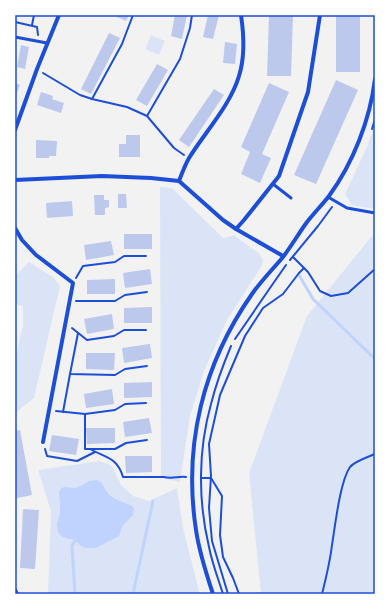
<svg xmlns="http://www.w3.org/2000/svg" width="390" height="609" font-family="'Golos Text',sans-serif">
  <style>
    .green { fill: #dbe4f7 }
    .water { fill: #bfd3fe }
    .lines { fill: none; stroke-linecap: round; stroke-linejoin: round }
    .stream { stroke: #bfd3fe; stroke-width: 3 }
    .building { fill: #bdc9ec }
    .path { stroke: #1d4ed8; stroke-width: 2 }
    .service { stroke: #1d4ed8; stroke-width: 3 }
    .minor { stroke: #1d4ed8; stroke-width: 4 }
    .neatline { fill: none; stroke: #1d4ed8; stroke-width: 1.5 }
  </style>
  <rect width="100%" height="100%" fill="#f2f2f2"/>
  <g class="green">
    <path d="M151,35L165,41L159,55L145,49Z"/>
    <path d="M375,125V209L352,205L345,194L367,147Z"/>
    <path d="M160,187L172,188L223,238L234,235L248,246L259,253L263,260L261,267L227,320L204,371L190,416L180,482L161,478Z"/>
    <path d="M375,232V594H261L249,473L307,316Z"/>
    <path d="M29,262L53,277L60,286L34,398L15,413V360L23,325V306L15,304V277L16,275Z"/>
    <path d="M100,461L112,466L121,485L133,496L149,501L177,488L183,528L199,591L197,594H48L51,511L38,470Z"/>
  </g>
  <path class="water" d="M97,480C105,484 102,486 107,492C113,500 124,502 132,506L134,509L133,515L123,525L119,536L96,548H86L81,546L75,540L66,538L61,536L58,532L57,524L60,514V501L59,494L60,489L64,487L75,488L83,485L89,481Z"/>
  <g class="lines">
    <g class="stream">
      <path d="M299,275L313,299L375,359"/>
      <path d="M75,594L72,546L75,540"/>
      <path d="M133,594L153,501"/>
    </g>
  </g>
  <g class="building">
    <path d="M116,15H129L126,21L115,16Z"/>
    <path d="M175,15H187L182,39L171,36Z"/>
    <path d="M208,15H219L213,39L203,37Z"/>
    <path d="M269,15H293L291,76H267Z"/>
    <rect x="336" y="15" width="24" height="57"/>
    <path d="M109,33L120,38L91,94L81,89Z"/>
    <path d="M225,42L237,44L235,64L223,63Z"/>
    <path d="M21,45L29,47L25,69L17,67Z"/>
    <path d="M157,64L168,70L147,106L136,100Z"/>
    <path d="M336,80L358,90L316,184L294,175Z"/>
    <path d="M15,83L20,85L15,98Z"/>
    <path d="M269,83L289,92L262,154L271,158L260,183L241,174L250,152L241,147Z"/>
    <path d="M214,89L224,95L189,147L179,140Z"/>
    <path d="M41,92L53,96L52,99L64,103L61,113L37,105Z"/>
    <path d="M126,135H140V157H119V144H126Z"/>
    <path d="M36,140L57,141L56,156H49V158H36Z"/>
    <path d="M118,194H126L127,208H118Z"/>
    <path d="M94,195H104V200H109V207L105,208V215H95Z"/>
    <path d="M72,201L73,216L47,218L46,203Z"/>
    <rect x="124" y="234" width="28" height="15"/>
    <path d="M111,241L114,255L86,260L84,245Z"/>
    <path d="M150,269L152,284L125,288L123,273Z"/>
    <path d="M115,279V294H87V280Z"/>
    <path d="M152,307V323H124V308Z"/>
    <path d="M112,314L114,329L87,334L84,319Z"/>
    <path d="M150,344L152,358L124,363L122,348Z"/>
    <path d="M86,353H115L114,370L86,369Z"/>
    <path d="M152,382V397L124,398V383Z"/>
    <path d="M112,389L114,404L86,408L84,394Z"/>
    <path d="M149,418L152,433L125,437L123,422Z"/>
    <path d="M86,428H115V443L87,444Z"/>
    <path d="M20,430L32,495L17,498L15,489V431Z"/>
    <path d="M52,435L79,439L76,455L49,451Z"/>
    <path d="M125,456H152V472L126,473Z"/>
    <path d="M23,509L39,510L35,569L20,568Z"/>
  </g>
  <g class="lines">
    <g class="path">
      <path d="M15,22L37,27L38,35"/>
      <path d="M32,25L34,15"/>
      <path d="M43,73L80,95L92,99L127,107L147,116L174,148L184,155"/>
      <path d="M92,99L122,44L133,15"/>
      <path d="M147,116L180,59L190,28L192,15"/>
      <path d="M372,129L375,119"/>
      <path d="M293,257L308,272L320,291L331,296L348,293L375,269"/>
      <path d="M290,260L318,226L332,207"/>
      <path d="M76,278L83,266L115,262L124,256H146"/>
      <path d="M76,301H115L125,295L147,292"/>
      <path d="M72,328L87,340L114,336L124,330H146"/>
      <path d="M78,333L70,374L115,375L125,369L147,366"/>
      <path d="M235,339L270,288L286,265"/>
      <path d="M56,411L85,414L115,410L125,404L146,403"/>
      <path d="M63,412L70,374"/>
      <path d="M85,414V449H115L126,443L147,440"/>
      <path d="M45,449L47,456L77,461L95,452"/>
      <path d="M90,449C106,458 117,457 123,477H164C172,479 179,476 186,477"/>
      <path d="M202,478H211L222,496L220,535L223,557L233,578L239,594"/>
      <path d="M223,594C218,578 212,563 209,547C198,501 198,450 211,404C216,384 223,365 231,346"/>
      <path d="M228,594L212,541L209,508L211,476L209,444L220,395L245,336L263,308L283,294L299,273L304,268"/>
      <path d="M322,594C326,578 330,562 332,545C335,527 340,481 350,467C355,461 368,457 375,454"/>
    </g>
    <g class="service">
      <path d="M15,37L47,43"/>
      <path d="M273,184L291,198"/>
      <path d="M328,197L347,208L375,213"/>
    </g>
    <g class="minor">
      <path d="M15,130L37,69L59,15"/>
      <path d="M15,180L102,176L151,178L179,181L223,220L236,229L283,256"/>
      <path d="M179,181C182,173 185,165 189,158C205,132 230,106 239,76C245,57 244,35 241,15"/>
      <path d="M15,228L22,240L36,255L73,283L43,442"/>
      <path d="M236,229L244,220L279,176L308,92L320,15"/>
      <path d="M15,590L17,594"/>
      <path d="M213,594C206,573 199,551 196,530C183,445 203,364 252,294C261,281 273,269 283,257C292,245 299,233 307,222C314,213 322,205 329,196C353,163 370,120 375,79"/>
    </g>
  </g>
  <rect width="390" height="609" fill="none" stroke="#ffffff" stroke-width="32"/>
  <rect x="16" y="16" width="358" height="577" class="neatline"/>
</svg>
